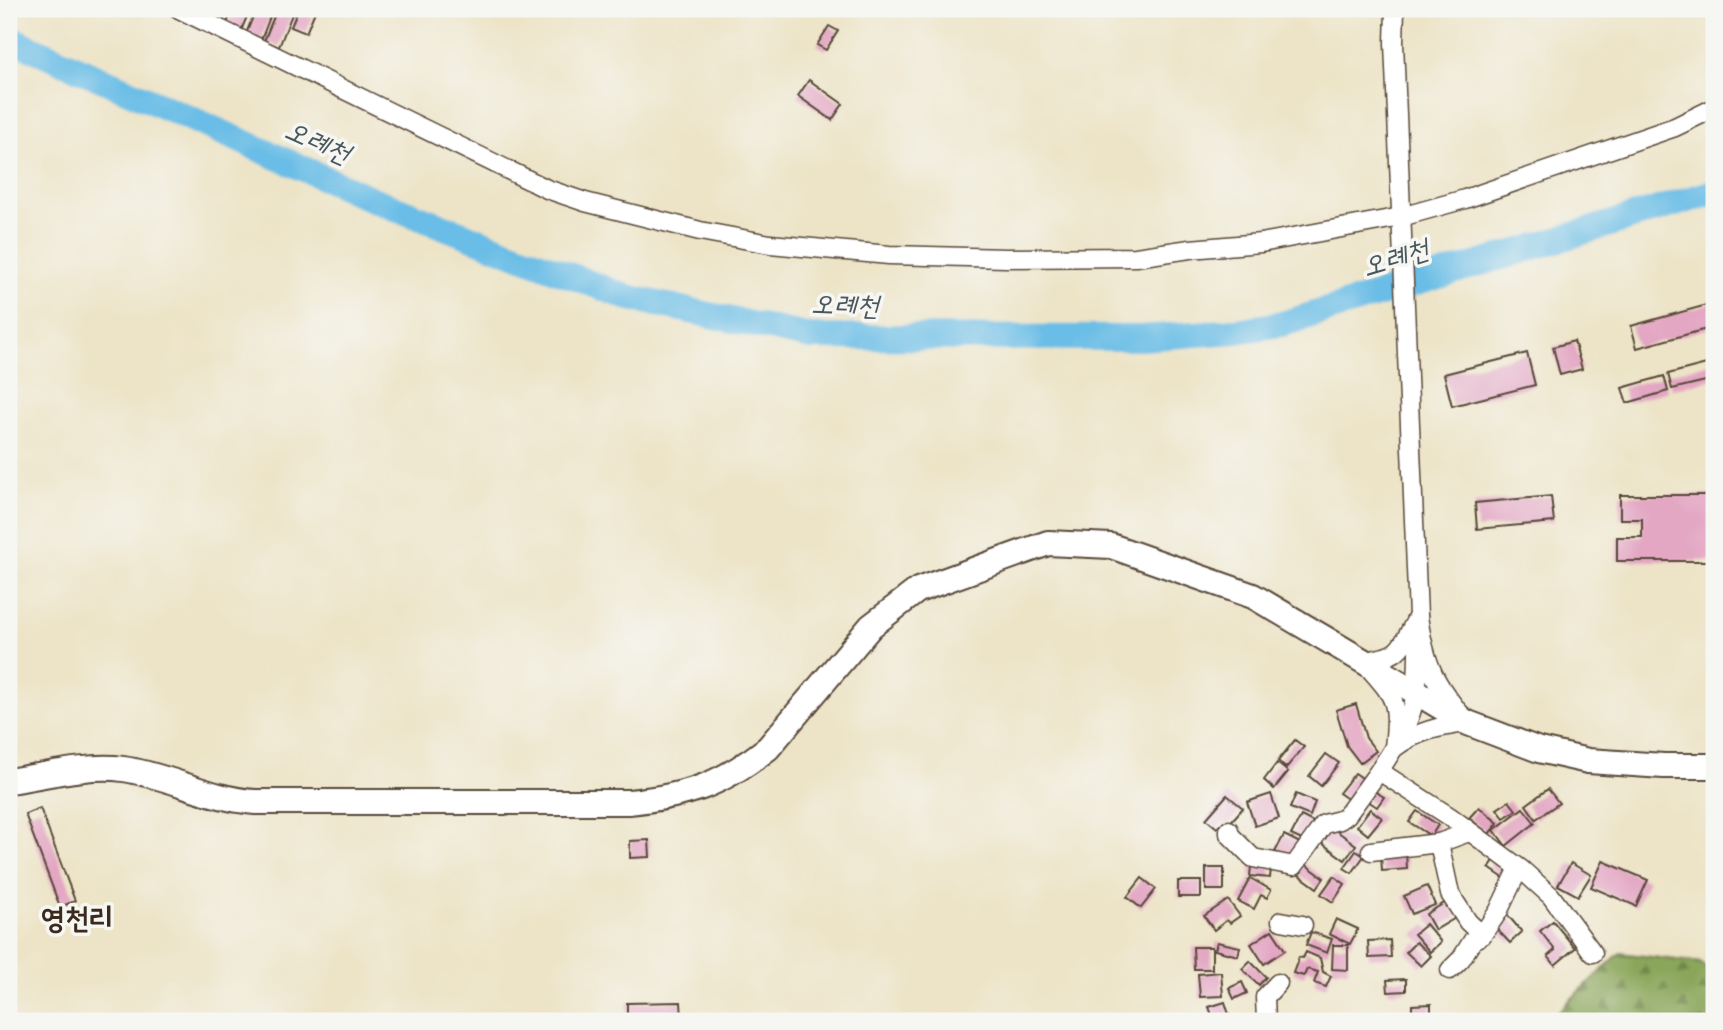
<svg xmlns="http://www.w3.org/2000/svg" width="1723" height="1030" font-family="'Patrick Hand','Poor Story',sans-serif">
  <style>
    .forest { fill: url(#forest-firs); stroke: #62683c; stroke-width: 2 }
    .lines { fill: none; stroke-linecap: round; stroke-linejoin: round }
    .river { stroke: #6abde6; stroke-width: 26 }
    .building { fill: #e3a6c3 }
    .street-casing { stroke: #564637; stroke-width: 21 }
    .secondary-casing { stroke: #564637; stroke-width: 28 }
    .street { stroke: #fff; stroke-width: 18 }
    .secondary { stroke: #fff; stroke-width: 24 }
    .labels { text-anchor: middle; stroke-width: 7; stroke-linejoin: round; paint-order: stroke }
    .water-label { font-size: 28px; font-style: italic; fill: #49565a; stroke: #f6f6f2 }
    .quarter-label { font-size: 30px; font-weight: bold; fill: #3b2a1e; stroke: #f6f6f2 }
  </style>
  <defs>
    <pattern id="forest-firs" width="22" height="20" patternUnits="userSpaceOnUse" patternTransform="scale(1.75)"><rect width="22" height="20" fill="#8aa65a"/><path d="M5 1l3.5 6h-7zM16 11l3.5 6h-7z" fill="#72874a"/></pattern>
  </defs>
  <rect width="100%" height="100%" fill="#f6f6f2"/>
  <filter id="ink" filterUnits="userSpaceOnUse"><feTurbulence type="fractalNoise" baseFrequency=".0143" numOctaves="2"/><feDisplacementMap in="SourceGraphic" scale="14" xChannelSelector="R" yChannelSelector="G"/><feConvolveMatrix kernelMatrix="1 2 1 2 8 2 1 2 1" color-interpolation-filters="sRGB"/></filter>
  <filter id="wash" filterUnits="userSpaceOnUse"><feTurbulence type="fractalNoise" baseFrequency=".00686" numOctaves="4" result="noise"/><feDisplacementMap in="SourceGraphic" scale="28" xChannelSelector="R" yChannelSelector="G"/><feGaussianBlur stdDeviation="1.57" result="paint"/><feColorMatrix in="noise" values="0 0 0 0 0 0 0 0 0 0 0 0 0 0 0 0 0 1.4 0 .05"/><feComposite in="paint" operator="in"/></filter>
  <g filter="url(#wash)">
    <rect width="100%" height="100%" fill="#ede4c7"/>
    <path class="forest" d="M1620,953L1701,963L1714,976V1021H1548Z"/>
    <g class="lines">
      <path class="river" d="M9,38L372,199L626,297L811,337L1141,338L1236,331L1282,324L1714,192"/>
    </g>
    <g id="blocks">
      <g class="building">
        <path d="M210,9H228L222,23L206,17Z"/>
        <path d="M233,9H250L241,31L226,25Z"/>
        <path d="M256,9H273L261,40L246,34Z"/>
        <path d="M277,9H294L279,47L264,41Z"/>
        <path d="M298,9H316L306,33L291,27Z"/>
        <path d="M829,26L838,31L826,50L817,45Z"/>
        <path d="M809,80L843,104L832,120L798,96Z"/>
        <path d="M1714,303V327L1637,348L1631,326Z"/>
        <path d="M1574,341L1582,369L1560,375L1553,347Z"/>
        <path d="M1527,353L1535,385L1452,406L1444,374Z"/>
        <path d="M1714,362V379L1672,389L1668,374Z"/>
        <path d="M1664,376L1668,391L1627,403L1622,388Z"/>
        <path d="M1620,495H1714V561H1617V537H1642V519H1620Z"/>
        <path d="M1551,496L1554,522L1477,529L1475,503Z"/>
        <path d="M1356,704L1366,738L1376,751L1360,763L1347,746L1336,710Z"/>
        <path d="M1295,740L1304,747L1286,768L1278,761Z"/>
        <path d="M1326,754L1339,763L1321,786L1309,776Z"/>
        <path d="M1277,763L1288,772L1274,789L1264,780Z"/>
        <path d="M1355,773L1365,780L1349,800L1339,793Z"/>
        <path d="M1371,789L1384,797L1377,807L1365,799Z"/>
        <path d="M1548,789L1559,803L1536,819L1526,805Z"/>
        <path d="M1271,794L1279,818L1255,826L1247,802Z"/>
        <path d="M1296,794L1315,802L1310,816L1290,808Z"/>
        <path d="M1227,795L1243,808L1227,826L1223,822L1217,828L1206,819Z"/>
        <path d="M1509,801L1516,810L1504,818L1497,809Z"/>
        <path d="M1479,807L1498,823L1489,834L1469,818Z"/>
        <path d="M40,808L75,901L60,907L25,814Z"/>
        <path d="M1523,808L1535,823L1506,846L1494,830Z"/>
        <path d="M1370,809L1382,818L1368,835L1357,826Z"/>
        <path d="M1417,811L1438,825L1431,836L1409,822Z"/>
        <path d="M1301,816L1313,822L1304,841L1291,835Z"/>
        <path d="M1330,826L1356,845L1345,860L1319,841Z"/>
        <path d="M1284,835L1302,844L1293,861L1275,852Z"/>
        <path d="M649,840L650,857L630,858V841Z"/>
        <path d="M1356,851L1364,856L1352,873L1344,868Z"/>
        <path d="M1406,851L1407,869L1382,871L1381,853Z"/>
        <path d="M1495,859L1514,873L1508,881L1489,868Z"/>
        <path d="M1603,861L1648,880L1636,906L1591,887Z"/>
        <path d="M1302,862L1324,878L1317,888L1295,872Z"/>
        <path d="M1571,863L1591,875L1578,896L1558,885Z"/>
        <path d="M1251,866L1271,868L1270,878L1250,876Z"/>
        <rect x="1206" y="868" width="18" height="22"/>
        <path d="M1334,876L1345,884L1333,902L1321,894Z"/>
        <path d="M1142,878L1156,889L1141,908L1127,897Z"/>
        <path d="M1250,878L1271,890L1267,898L1261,895L1254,909L1238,901Z"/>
        <rect x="1178" y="881" width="23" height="16"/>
        <path d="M1427,886L1435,905L1412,914L1404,896Z"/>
        <path d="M1228,900L1240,916L1230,923L1227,920L1214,930L1204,916Z"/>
        <path d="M1448,901L1457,917L1435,930L1426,914Z"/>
        <path d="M1505,912L1522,932L1510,943L1492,924Z"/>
        <path d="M1336,919L1358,929L1350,944L1329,934Z"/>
        <path d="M1553,921L1575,948L1555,965L1548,956L1555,950L1540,931Z"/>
        <path d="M1426,924L1441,942L1430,952L1414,934Z"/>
        <path d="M1272,930L1285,950L1264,964L1251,944Z"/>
        <path d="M1311,932L1332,939L1327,953L1306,945Z"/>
        <path d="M1390,940L1391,957L1369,958L1368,941Z"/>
        <path d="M1217,942L1240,947L1238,956L1215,950Z"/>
        <path d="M1416,942L1431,956L1421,966L1406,952Z"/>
        <path d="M1333,945H1348V970L1332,969Z"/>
        <path d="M1193,947H1212V969H1194Z"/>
        <path d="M1306,952L1320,958L1323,972L1331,976L1326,987L1314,983L1318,972L1307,969L1304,976L1293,973L1299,957L1303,958Z"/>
        <path d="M1250,961L1266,977L1259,985L1242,969Z"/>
        <path d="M1221,972L1223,996L1200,997L1198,974Z"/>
        <path d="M1406,979V991L1388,992L1387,980Z"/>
        <path d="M1242,982L1247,993L1234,999L1229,988Z"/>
        <path d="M681,1002L682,1019L627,1020V1003Z"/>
        <path d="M1225,1002L1231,1021H1214L1209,1007Z"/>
        <path d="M1431,1004V1021H1409V1014H1412V1005Z"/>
      </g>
    </g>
  </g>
  <g filter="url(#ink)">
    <use href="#blocks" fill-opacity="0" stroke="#564637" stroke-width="2"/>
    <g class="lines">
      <defs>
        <g id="street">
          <path d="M179,9L547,189L585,202L700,231L770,244L889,255L1007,258L1136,257L1190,249L1261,243L1401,217L1465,199L1675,127L1714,108"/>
          <path d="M1395,9L1394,43L1418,616C1418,641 1419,667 1416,692C1412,721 1395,747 1379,771L1449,816L1522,870L1551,896L1593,953"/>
          <path d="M1418,616C1425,666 1435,685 1468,723C1440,726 1417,731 1394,748C1399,698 1396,699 1363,661C1403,656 1400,649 1418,616Z"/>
          <path d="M1229,830V834L1253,858L1294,866L1324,824L1340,820L1347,815L1379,771"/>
          <path d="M1439,843L1450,894L1468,922L1482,935"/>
          <path d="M1371,851L1439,843L1469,832"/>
          <path d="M1281,921L1303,925"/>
          <path d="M1450,970L1461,959L1473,940L1482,935L1498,912L1519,868"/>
          <path d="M1266,1021L1265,997L1278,983"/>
        </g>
        <path id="secondary" d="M9,781C43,776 88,764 123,769C168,775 209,799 255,802H629C688,796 721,785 768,748L871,626L918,590L1048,543L1111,546L1253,596L1468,723L1539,750L1588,761L1664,766H1714"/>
      </defs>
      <use href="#street" class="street-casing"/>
      <use href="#secondary" class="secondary-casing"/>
      <use href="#street" class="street"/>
      <use href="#secondary" class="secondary"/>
    </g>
  </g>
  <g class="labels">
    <g class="water-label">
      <text transform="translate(318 141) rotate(24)" y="10">오례천</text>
      <text transform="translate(1395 257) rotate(-17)" y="10">오례천</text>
      <text transform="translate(845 304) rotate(2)" y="10">오례천</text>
    </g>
    <g class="quarter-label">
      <text x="77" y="928">영천리</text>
    </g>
  </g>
  <rect width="1723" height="1030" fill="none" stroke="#f6f6f2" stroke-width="35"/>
</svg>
